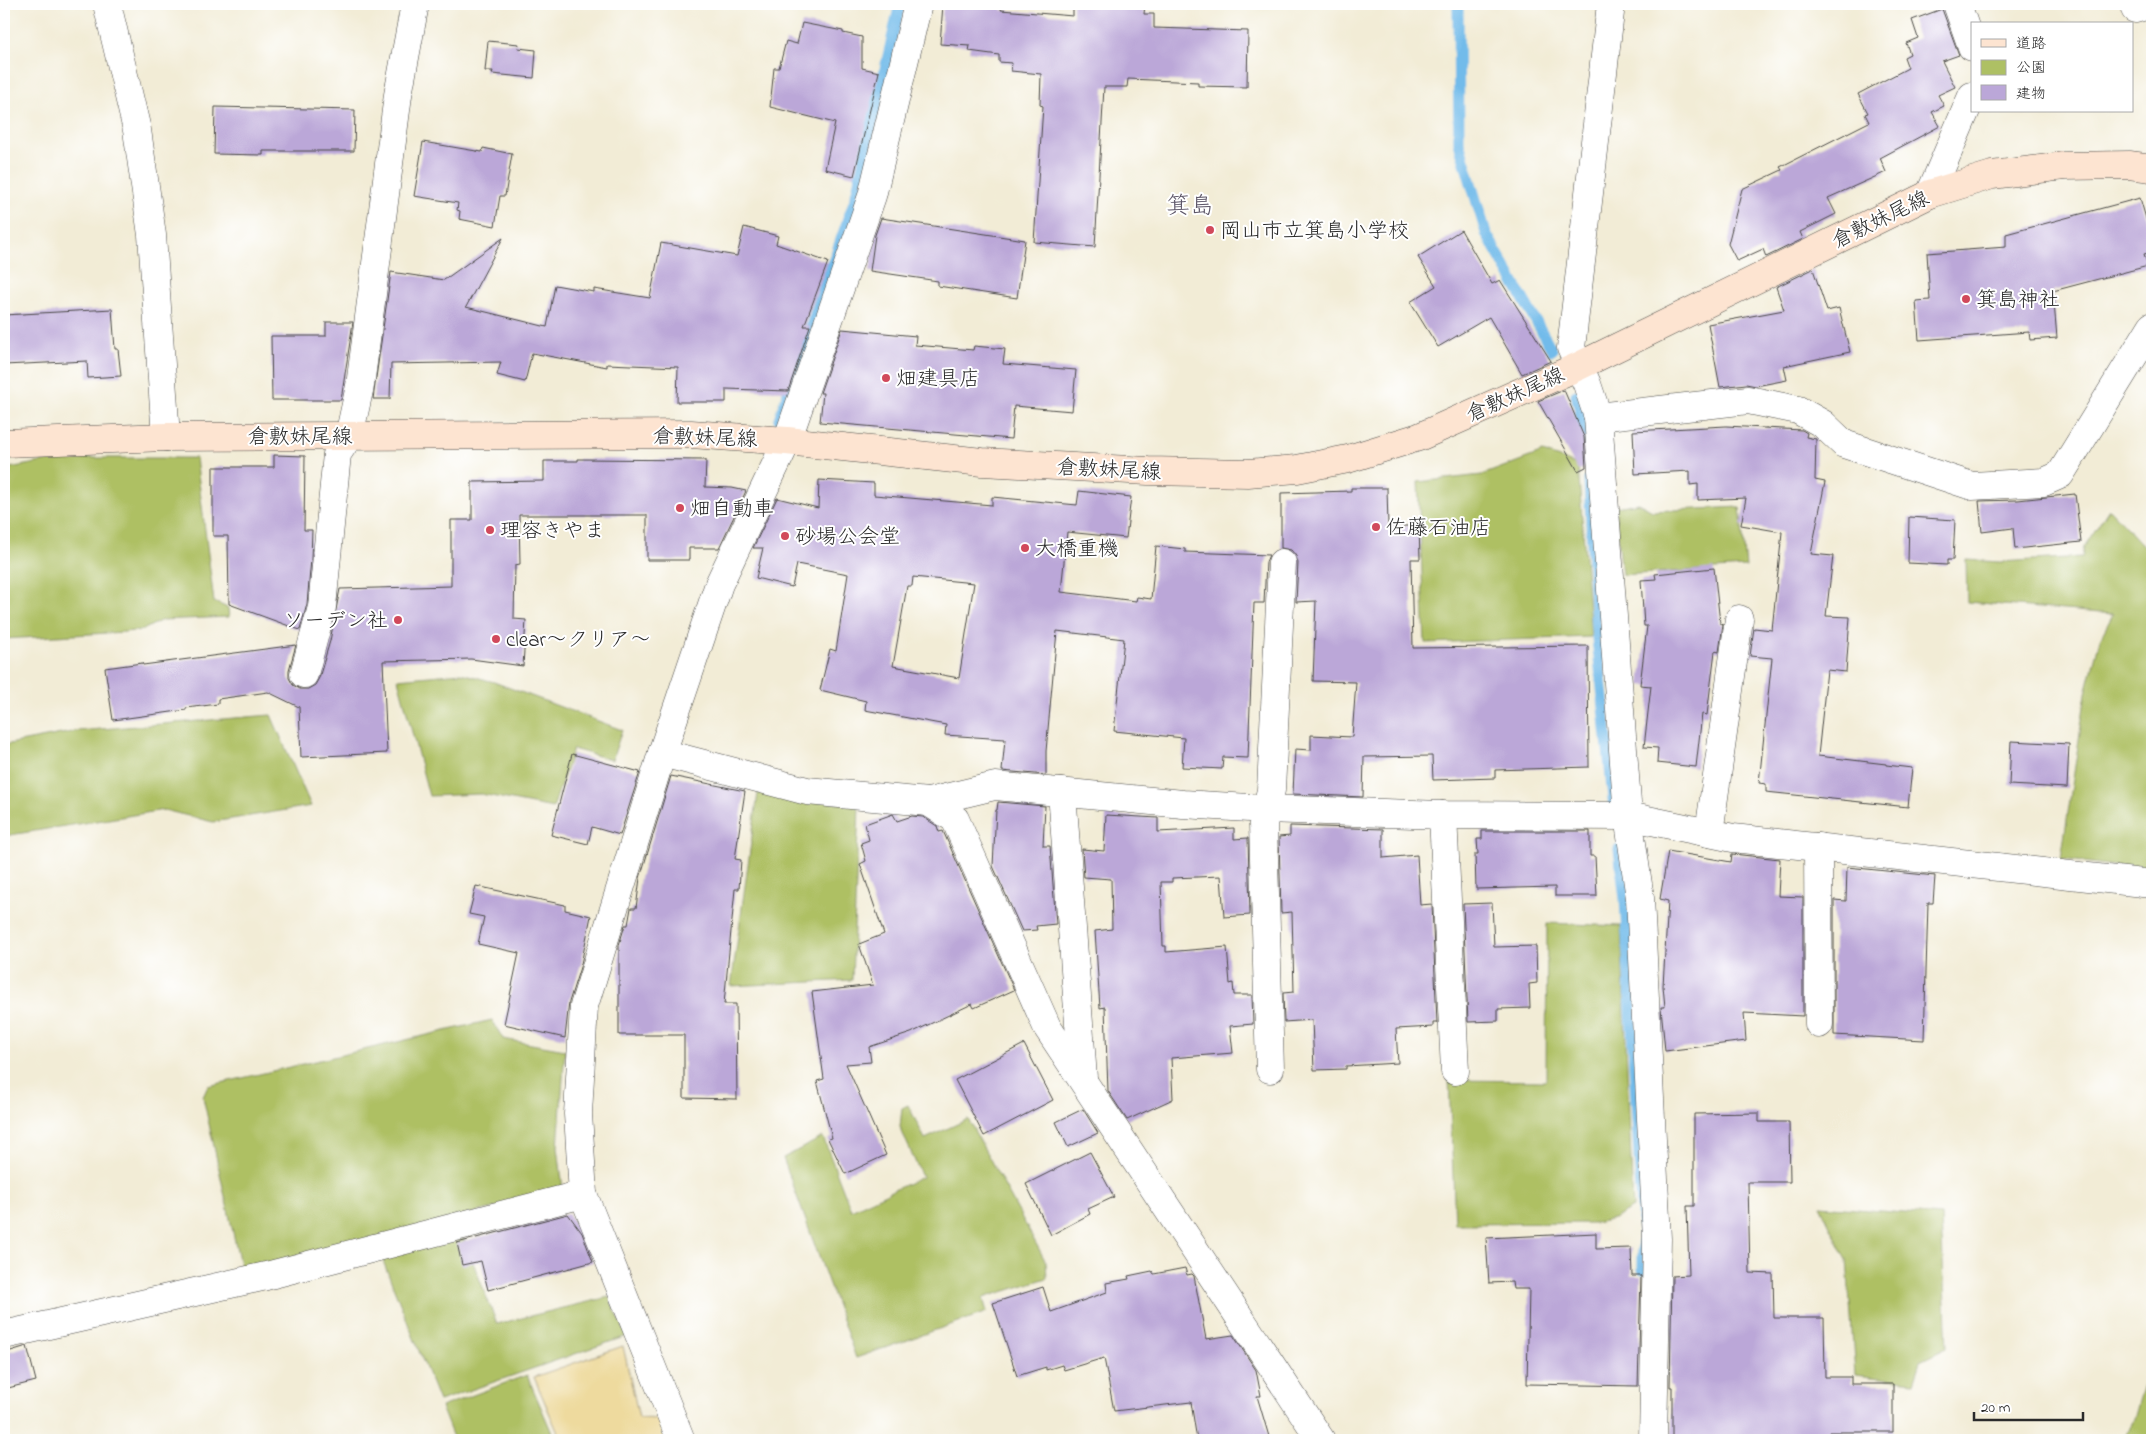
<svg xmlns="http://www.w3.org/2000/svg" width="2156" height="1444" font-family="'Indie Flower','Klee One',sans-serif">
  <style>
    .green { fill: #aec064; stroke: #6c7648 }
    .sand { fill: #eeda9e; stroke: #8c8264 }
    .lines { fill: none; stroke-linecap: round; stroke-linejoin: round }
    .stream { stroke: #72bbea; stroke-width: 11 }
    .building { fill: #bba7d8; fill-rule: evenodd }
    .minor-casing { stroke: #494845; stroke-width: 29 }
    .tertiary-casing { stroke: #494845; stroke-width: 29 }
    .secondary-casing { stroke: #494845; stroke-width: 29 }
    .minor { stroke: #fff; stroke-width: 28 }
    .tertiary { stroke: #fff; stroke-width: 28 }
    .secondary { stroke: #fde4d1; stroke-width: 28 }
    .poi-dot { fill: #d1495b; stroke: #fff; stroke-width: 2 }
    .labels { text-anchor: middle; stroke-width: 4; stroke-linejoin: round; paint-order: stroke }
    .street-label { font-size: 21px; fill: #2b2b2b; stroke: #fff }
    .poi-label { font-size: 21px; fill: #2b2b2b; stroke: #fff; text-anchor: start }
    .quarter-label { font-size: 24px; fill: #5d5668; stroke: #fff }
  </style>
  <rect width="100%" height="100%" fill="#fff"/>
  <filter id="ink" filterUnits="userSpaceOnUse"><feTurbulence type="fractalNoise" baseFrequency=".02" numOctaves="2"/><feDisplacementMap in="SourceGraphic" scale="10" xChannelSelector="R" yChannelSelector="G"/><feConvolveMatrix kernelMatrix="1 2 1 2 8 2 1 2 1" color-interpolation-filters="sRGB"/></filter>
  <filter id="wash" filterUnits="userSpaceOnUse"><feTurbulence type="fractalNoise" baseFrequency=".0096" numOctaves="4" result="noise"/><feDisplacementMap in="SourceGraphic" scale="20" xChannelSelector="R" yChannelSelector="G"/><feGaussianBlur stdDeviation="1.12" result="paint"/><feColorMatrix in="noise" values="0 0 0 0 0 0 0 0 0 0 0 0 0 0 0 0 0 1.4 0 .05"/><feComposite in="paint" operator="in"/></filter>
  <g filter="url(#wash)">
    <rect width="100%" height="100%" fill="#f2ecd6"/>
    <g class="green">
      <path d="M1543,452L1578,465L1591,637L1425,643L1418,482L1482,475Z"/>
      <path d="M63,458H196L214,602L228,608L229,617L162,620L143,630L125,632L4,639V469Z"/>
      <path d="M1639,503L1652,511L1740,507L1746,567L1622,575L1615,507Z"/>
      <path d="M2109,509L2152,555V871L2061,859L2086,693L2100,639L2113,614L1967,602L1966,560L2000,562L2082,557L2084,547Z"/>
      <path d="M461,673L494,682L622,730L612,760L573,749L553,808L481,794L429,796L398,679Z"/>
      <path d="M271,715L311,806L213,822L164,810L4,836V745L77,731Z"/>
      <path d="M758,793L859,806L852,980L731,986Z"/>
      <path d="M1547,923L1621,926L1633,1208L1613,1219L1594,1223L1455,1224L1449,1080L1546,1081Z"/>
      <path d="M492,1020L503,1039L565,1050L558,1147L563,1190L242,1273L203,1097L208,1086Z"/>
      <path d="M908,1105L925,1139L968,1119L1046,1262L1047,1278L983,1298L987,1312L856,1358L783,1158L823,1137L851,1210L922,1177L900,1127L902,1108Z"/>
      <path d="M1820,1206L1941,1216L1947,1348L1920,1361L1913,1382L1855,1375L1847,1260Z"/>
      <path d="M464,1239L497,1324L609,1297L627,1336L439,1401L381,1256Z"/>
      <path d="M2152,1354V1440H2125L2135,1416Z"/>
      <path d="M527,1375L555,1440H454L441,1407Z"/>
    </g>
    <path class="sand" d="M623,1346L639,1418L660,1419L668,1440H561L534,1377Z"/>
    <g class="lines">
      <g class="stream">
        <path d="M1458,4L1459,143L1486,233L1552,350"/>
        <path d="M1576,395L1588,442"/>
        <path d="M779,419L855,199L900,4"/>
        <path d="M1589,480L1596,628L1614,808"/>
        <path d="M1619,849L1625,899L1643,1227V1269"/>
      </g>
    </g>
    <g id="blocks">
      <g class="building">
        <path d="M943,4H1002L1001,10L1073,16V4H1145L1144,14H1154V28L1248,31L1247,87L1198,86V82L1128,79L1127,87H1104L1095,247L1034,242L1043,106L1040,105L1041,74L1011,71L1012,63L999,62V55L969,51L970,46L940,44Z"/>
        <path d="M1942,9L1959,55L1942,61L1955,87L1938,95L1944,106L1932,112L1940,126L1880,158L1886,172L1828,198L1836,214L1800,232L1803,239L1766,257L1763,249L1737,261L1728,244L1742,189L1782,170L1780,167L1869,122L1865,114L1868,113L1858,94L1908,68L1904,57L1910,54L1906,43L1918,38L1912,20Z"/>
        <path d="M802,23L843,31V33L862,37V68L879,72L854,176L825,169L835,123L770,107L774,68H779L786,41L797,44Z"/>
        <path d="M488,41L519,44L518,48L536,50L534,78L492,74L493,71H485Z"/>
        <path d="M215,107L355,110L354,151H263V155L214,154Z"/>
        <path d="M423,142L482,152L483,148L512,154L505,196H500L495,226L459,219L460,211L457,210L458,203L414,196Z"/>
        <path d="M2140,198L2152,239V252L2144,254L2148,266L2053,291L2057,338L2030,340L2029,332L1919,340L1916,301L1930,300L1927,253L2006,247V234Z"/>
        <path d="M881,218L1025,240L1017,298L938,286V281L870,271L875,235Z"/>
        <path d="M744,227L778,236L776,244L828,262L804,326H810L788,391L726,389V402H677L678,367L607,364V367L532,353L525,382L497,375L501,362L391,364L390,399H373L391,272L444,280L503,238L466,307L547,327L555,285L594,292V289L650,298L661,243L737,256Z"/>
        <path d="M1461,230L1492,284L1500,280L1551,361L1522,374L1489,317L1438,347L1410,302L1436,286L1418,257Z"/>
        <path d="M1813,269L1827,311L1839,308L1850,352L1784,366L1787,380L1756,386L1746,384L1720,387L1708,324L1784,310L1776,287Z"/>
        <path d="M112,309L115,349H118L121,376L88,378L87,361L4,365V315Z"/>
        <path d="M326,322H353L341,400H272L271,336H326Z"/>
        <path d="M842,329L916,336L915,345L973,350L974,346L1005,349L1003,364L1076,370L1072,411L1014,406L1011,439L820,422L823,393H820Z"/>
        <path d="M1564,390L1584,437L1586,467L1578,471L1538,401Z"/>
        <path d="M1726,426L1802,430L1807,433L1806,437L1816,439L1815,480L1825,482L1811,554L1833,556L1826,616L1850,617L1846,672L1827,670L1818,756L1886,764V765L1912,768L1908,807L1766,792V784L1759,783L1772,658L1750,656L1754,628L1772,630L1782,532L1741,525L1746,498L1698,500V484L1690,485V471L1635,474L1633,431Z"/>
        <path d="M274,455L305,456L304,530H312L311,559L307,604L300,630L229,604L228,536H213V467H274Z"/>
        <path d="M578,459L706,460L705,487L732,488L746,491L719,548H689V560H647V515H519L520,564L515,565L514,619L526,620L523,666L471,659L383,661L387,753L301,757L299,707L268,692L218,699V704L186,708V710L113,720L105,668L142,663L143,665L296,645L289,670V678L293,685L300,689H308L315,685L319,678L330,641L340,589L451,586V520H472V482L544,481V461H578Z"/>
        <path d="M819,480L874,483V495L992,505V497L1077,505L1079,491L1131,497L1126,538L1067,532L1061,592L1136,601L1137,597L1151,599L1156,546L1185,549V552L1269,555L1266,562L1264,603H1254L1248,758L1223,757L1222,769L1182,767L1184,738L1114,731L1124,639L1057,631L1046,751V775L1002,771L1005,739L945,735L946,725L865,710L866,701L820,690L830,649L836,651L848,574L797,564L792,587L756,578L763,548H753L777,498L818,508ZM913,577L974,583L959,678L893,666L907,586H912Z"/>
        <path d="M1351,488H1387L1388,526H1419L1420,559H1411L1413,648L1588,646L1589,767L1495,770V778L1433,780L1432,756L1364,757L1363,797L1293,794L1295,749L1311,750V735L1352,737L1356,682L1313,681L1316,601L1296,602L1298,563L1296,556L1291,550L1281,548V493L1351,491Z"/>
        <path d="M2075,494L2081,542L2015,549L2013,528L1982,532L1979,501L2018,500Z"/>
        <path d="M1909,517L1955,520L1953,560H1947V565L1908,563Z"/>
        <path d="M1714,568L1720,623L1723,624L1719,652L1715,651L1707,715L1702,714L1696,767L1657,763L1658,748L1644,747L1651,686L1640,685L1647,626H1644L1641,580L1656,579L1655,574Z"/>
        <path d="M2011,741L2069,744L2067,788L2009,785Z"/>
        <path d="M572,754L640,772L620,835L592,827L588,844L551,835Z"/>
        <path d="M671,776L745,791L735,859L741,860L739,889H735L724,1004H736L737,1099L684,1098V1035H619V945L625,925H628L631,908H636L640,878Z"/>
        <path d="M998,802L1045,806L1043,846H1050L1056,924L1036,926L1037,930L1022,931L993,866L996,810H997Z"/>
        <path d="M893,814L897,821L912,816L923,817L937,826L939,832L943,831L1014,990L974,1008L972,1004L911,1033L869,1047L871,1062L846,1064L886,1155L845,1174L828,1139L832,1138L817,1081L824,1079L812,992L873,985L859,944L884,934L860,864L866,861L861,843L869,840L865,824Z"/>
        <path d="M1106,815L1158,818V832L1234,828V839L1248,838L1250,915L1224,917L1221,876L1172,878V882H1161L1163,946H1166V952L1227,947L1230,984L1233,983L1234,995H1252L1253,1024L1230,1026L1233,1053L1171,1058L1173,1099L1127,1120L1108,1091L1105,1007L1100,1008L1095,931L1112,929L1111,879L1084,877L1082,849L1104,851Z"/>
        <path d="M1290,826L1383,829V858L1417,855L1420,905L1432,904L1437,1023H1433V1027L1396,1029L1398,1063L1346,1066V1069L1314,1070L1312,1020L1284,1022L1283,993L1294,992L1292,912L1281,913L1279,837L1290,836Z"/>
        <path d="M1482,831H1590V856H1595L1597,896H1555V887L1476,889L1475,854H1478L1477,839H1482Z"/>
        <path d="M1668,851L1731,862L1732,854L1780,859L1778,896L1803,897V1016L1744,1013L1746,1041L1665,1051L1661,1007H1665L1663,986L1668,901L1660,899Z"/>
        <path d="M1847,867L1935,876L1933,903H1928L1924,1040L1834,1035V900L1846,901Z"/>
        <path d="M476,886L565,905V910L591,916L581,964L569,1002L565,1038L504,1024L519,953L478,944L484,917L469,914Z"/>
        <path d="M1492,903L1494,947L1536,946L1537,983L1529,984L1530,1008L1498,1009V1021L1468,1022L1463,904Z"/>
        <path d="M1024,1044L1053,1100L984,1136L955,1080Z"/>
        <path d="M1083,1109L1098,1133L1068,1147L1056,1122Z"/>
        <path d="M1759,1113V1122H1789L1790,1182H1748L1750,1273L1773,1274L1774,1318H1824L1825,1377H1851V1384H1893V1432H1829V1440H1683V1437H1672V1387H1670L1672,1276L1689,1275L1687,1206H1694V1114Z"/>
        <path d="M1090,1152L1114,1197L1088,1209L1090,1214L1051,1235L1026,1184Z"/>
        <path d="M568,1214L582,1233L593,1262L488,1290L481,1261L462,1265L457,1243Z"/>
        <path d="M1596,1233V1249L1631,1248L1632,1276H1641L1638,1386L1527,1384L1529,1289H1513L1512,1282L1489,1283L1486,1238Z"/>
        <path d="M1185,1268L1187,1275L1192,1274L1194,1276L1206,1339L1233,1335L1256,1370L1261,1396H1257L1270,1440H1197L1191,1402L1114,1411L1104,1358L1064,1370L1062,1365L1046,1370V1367L1017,1376L993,1303L1043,1287L1051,1312L1107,1292L1106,1283L1129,1279L1128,1276L1152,1271L1154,1274Z"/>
        <path d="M27,1346L36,1381L4,1389V1353Z"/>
      </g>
    </g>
  </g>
  <g filter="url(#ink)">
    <use href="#blocks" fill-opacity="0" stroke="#494845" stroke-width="1"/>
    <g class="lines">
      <defs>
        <g id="minor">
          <path d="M1611,4L1571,348L1587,384L1598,417L1628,816L1640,898L1657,1239L1653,1440"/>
          <path d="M1957,4L1972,47"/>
          <path d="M2135,9L2152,4"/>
          <path d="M1930,194L1972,96"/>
          <path d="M1598,417L1748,400L1798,410L1823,424L1844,444L1972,486L2044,482L2060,475L2152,326"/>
          <path d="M304,674L322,607L337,454L349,436L360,386L398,95L415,4"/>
          <path d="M662,753L807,791L928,802L955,819L1047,1027L1321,1440"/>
          <path d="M1062,792L1083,1078"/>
          <path d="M928,802L995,786L1183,804L1266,809L1443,815L1628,816L1733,838L2152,884"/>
          <path d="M1443,815L1455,1071"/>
          <path d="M1709,833L1739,619"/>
          <path d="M1818,847L1819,1024"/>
          <path d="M1270,1069L1263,824L1271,790L1282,563"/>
          <path d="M4,1335L266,1276L583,1194"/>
          <path d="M681,1440L583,1194L578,1114L584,1006L662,753L719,584L787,441L872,196L918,4"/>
        </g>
        <path id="tertiary" d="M107,4L137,130L152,235L166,437"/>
        <path id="secondary" d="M4,443L166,437L691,434L787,441L982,462L1148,471L1248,473L1297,469L1348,459L1419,437L1579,366L1930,194L1992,175L2064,166L2129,165L2152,168"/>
      </defs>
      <use href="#minor" class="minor-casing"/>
      <use href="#tertiary" class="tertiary-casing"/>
      <use href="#secondary" class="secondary-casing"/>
      <use href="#minor" class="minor"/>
      <use href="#tertiary" class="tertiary"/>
      <use href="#secondary" class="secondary"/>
    </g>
  </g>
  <g class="poi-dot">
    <circle cx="1210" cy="230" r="5"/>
    <circle cx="1966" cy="299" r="5"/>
    <circle cx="886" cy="378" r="5"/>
    <circle cx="680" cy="508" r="5"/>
    <circle cx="1376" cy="527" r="5"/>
    <circle cx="490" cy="530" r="5"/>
    <circle cx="785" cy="536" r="5"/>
    <circle cx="1025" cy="548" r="5"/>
    <circle cx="398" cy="620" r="5"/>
    <circle cx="496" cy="639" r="5"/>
  </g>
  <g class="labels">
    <g class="street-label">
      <text transform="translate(1880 219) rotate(-26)" y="7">倉敷妹尾線</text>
      <text transform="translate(1515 394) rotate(-24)" y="7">倉敷妹尾線</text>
      <text x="300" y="443">倉敷妹尾線</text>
      <text transform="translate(705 437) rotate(2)" y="7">倉敷妹尾線</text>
      <text transform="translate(1109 469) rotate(3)" y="7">倉敷妹尾線</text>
    </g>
    <g class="poi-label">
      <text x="1220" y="237">岡山市立箕島小学校</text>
      <text x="1976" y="306">箕島神社</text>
      <text x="896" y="385">畑建具店</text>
      <text x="690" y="515">畑自動車</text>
      <text x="1386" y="534">佐藤石油店</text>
      <text x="500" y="537">理容きやま</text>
      <text x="795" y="543">砂場公会堂</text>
      <text x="1035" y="555">大橋重機</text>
      <text x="388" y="627" text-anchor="end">ソーデン社</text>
      <text x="506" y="646">clear～クリア～</text>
    </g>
    <g class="quarter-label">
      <text x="1190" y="213">箕島</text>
    </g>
  </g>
  <rect width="2156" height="1444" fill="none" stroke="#fff" stroke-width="20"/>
  <rect x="1971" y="22" width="162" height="90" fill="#ffffff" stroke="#aaaaaa"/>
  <rect x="1981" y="39" width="25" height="8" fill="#fde4d1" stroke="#aaaaaa"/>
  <text x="2016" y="48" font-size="15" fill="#2b2b2b">道路</text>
  <rect x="1981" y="60" width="25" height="15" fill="#aec064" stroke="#aaaaaa"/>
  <text x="2016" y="72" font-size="15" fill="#2b2b2b">公園</text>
  <rect x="1981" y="85" width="25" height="15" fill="#bba7d8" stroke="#aaaaaa"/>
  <text x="2016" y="98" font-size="15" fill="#2b2b2b">建物</text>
  <path d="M1974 1412v8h109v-8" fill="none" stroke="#2b2b2b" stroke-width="2.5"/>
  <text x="1981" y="1412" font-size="15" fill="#2b2b2b" stroke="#ffffff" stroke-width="4" paint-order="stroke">20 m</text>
</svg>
